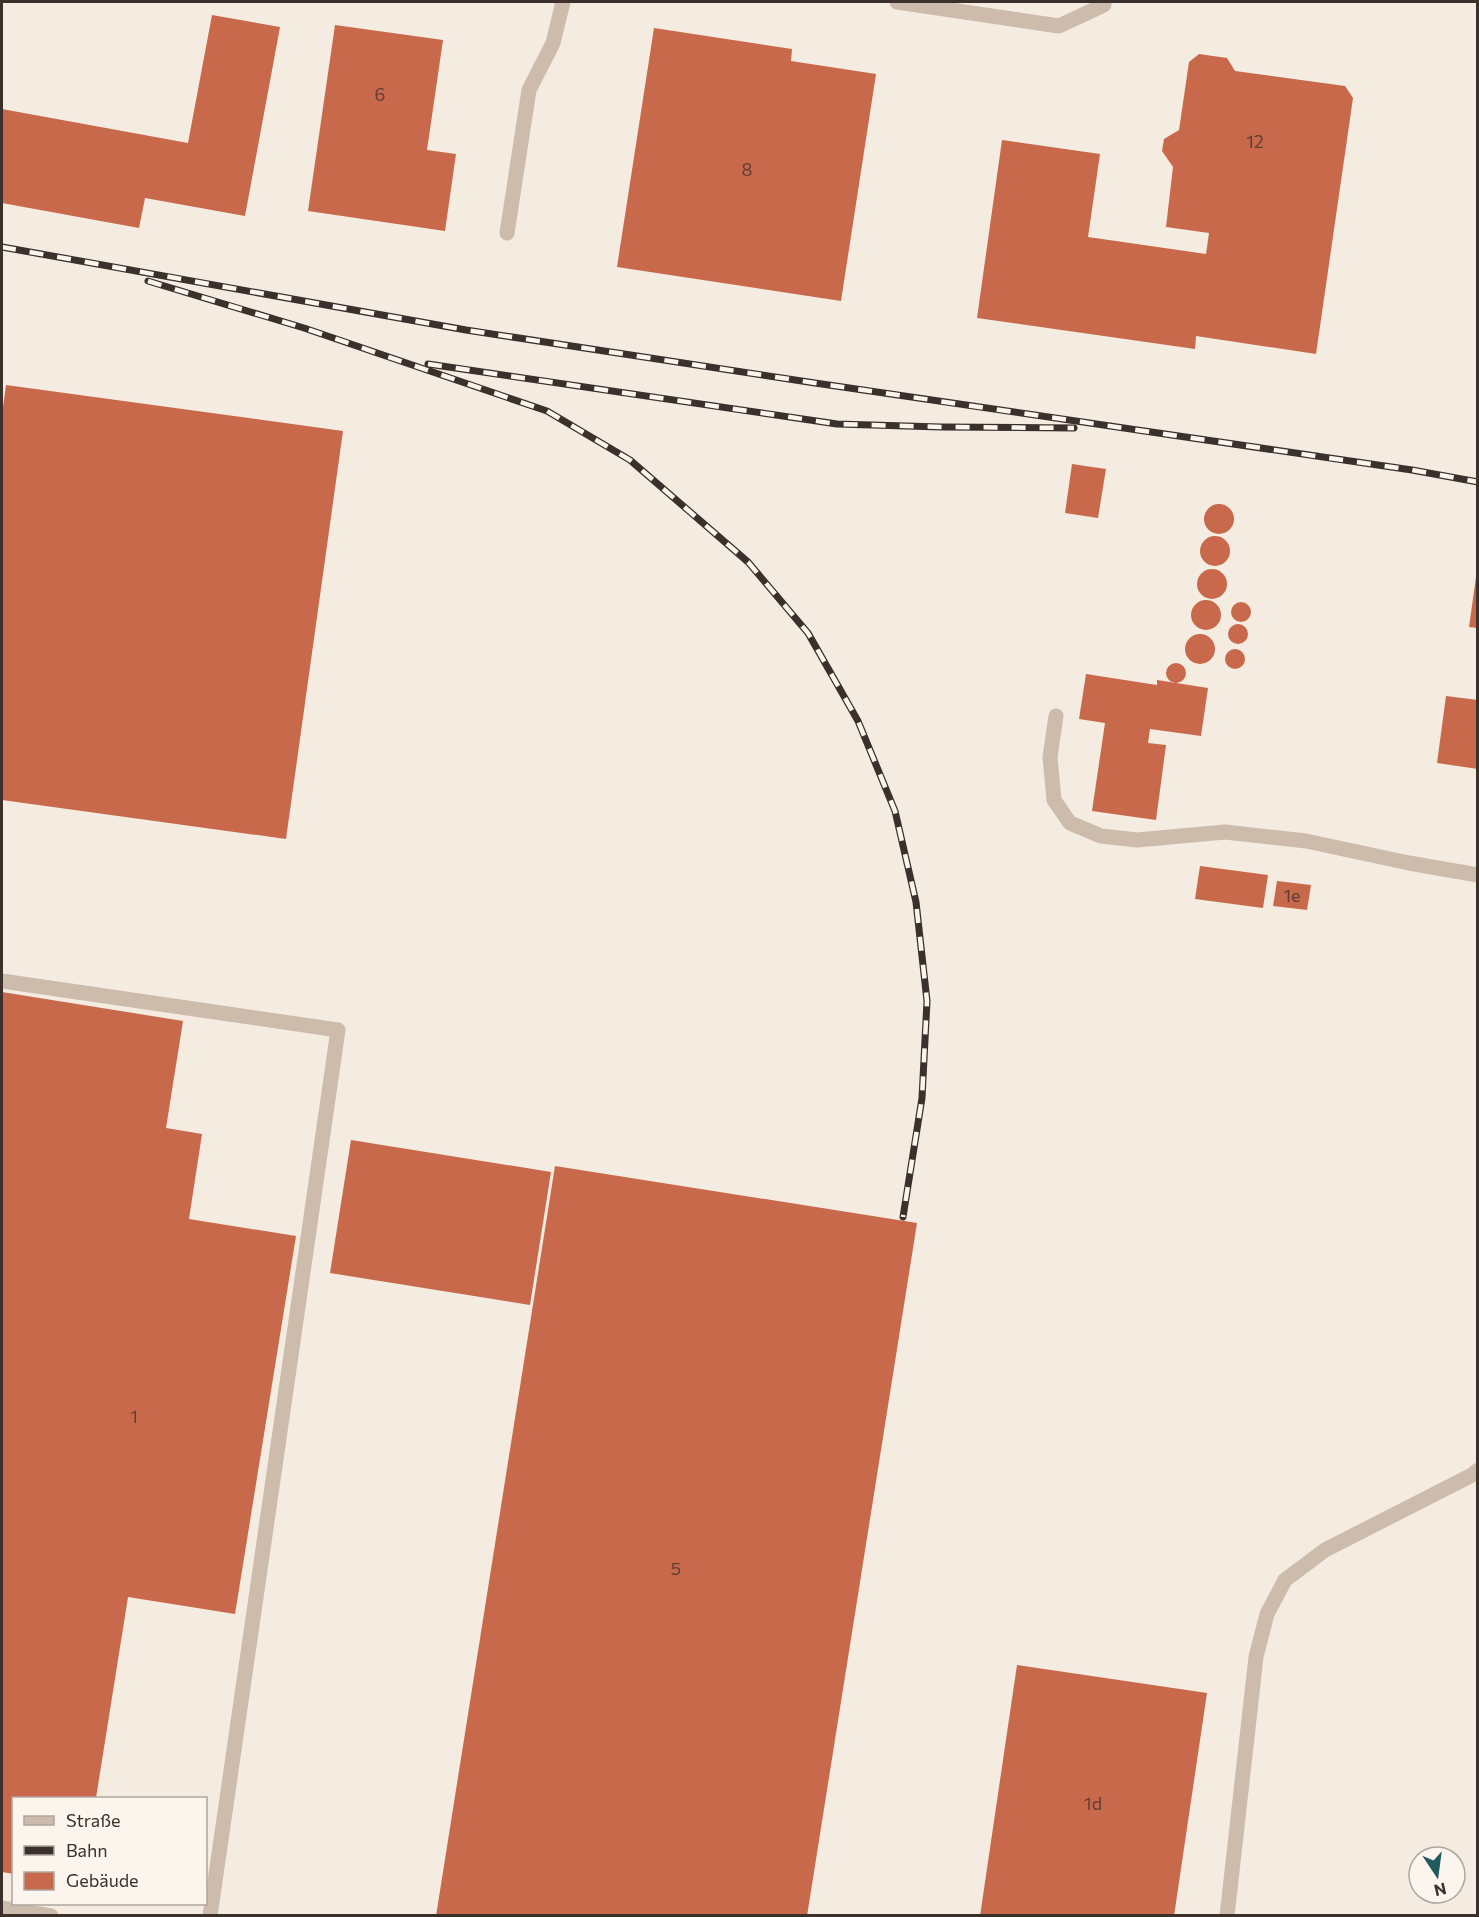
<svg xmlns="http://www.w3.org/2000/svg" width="1479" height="1917" font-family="Commissioner,sans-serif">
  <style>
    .building { fill: #c8694b }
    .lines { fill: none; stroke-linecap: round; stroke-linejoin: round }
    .service { stroke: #cdbbac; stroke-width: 15 }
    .minor { stroke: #cdbbac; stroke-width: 15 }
    .rail-casing { stroke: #3b302b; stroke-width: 7 }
    .rail { stroke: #fbf5ee; stroke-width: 4.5; stroke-dasharray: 14; stroke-linecap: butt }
    .labels { text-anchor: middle; stroke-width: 6; stroke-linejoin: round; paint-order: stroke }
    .number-label { font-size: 18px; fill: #5e3e33 }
  </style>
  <rect width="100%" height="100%" fill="#f4ebe1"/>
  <g class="building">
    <path d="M212,15L280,27L245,216L145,198L139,228L2,203V109L188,143Z"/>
    <path d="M335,25L443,40L427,150L456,154L445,231L308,211Z"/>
    <path d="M654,28L792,49L791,61L876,74L841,301L617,267Z"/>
    <path d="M1199,54L1227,58L1235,71L1345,86L1353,98L1316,354L1196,336L1195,349L977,318L1002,140L1100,154L1088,237L1206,254L1209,233L1166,227L1173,167L1162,151L1164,139L1179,130L1189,62Z"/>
    <path d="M6,385L343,431L286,839L2,800V414Z"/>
    <path d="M1072,464L1106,469L1098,518L1065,513Z"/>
    <circle cx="1219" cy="519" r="15"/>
    <circle cx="1215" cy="551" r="15"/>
    <circle cx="1212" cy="584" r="15"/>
    <path d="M1476,577H1478V628L1469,627Z"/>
    <circle cx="1206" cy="615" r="15"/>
    <circle cx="1241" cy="612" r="10"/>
    <circle cx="1238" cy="634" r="10"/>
    <circle cx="1200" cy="649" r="15"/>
    <circle cx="1235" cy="659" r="10"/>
    <circle cx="1176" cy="673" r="10"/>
    <path d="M1086,674L1157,685V680L1208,688L1201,736L1150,729L1148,743L1166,745L1156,820L1092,811L1105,723L1079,719Z"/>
    <path d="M1446,696L1478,700V769L1437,763Z"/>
    <path d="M1200,866L1268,875L1263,908L1195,899Z"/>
    <path d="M1277,881L1311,885L1307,910L1273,906Z"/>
    <path d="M2,992L183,1021L166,1128L202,1134L189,1219L296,1236L235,1614L128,1597L96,1798H14V1874L2,1872Z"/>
    <path d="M351,1140L551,1172L530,1305L330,1273Z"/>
    <path d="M555,1166L917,1223L807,1916H436Z"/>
    <path d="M1017,1665L1207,1693L1174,1916H980Z"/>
  </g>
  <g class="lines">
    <g class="service">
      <path d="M507,233L529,90L553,43L563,2"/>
      <path d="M1056,716L1050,757L1054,800L1070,823L1101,836L1137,840L1225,832L1306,841L1409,863L1478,875"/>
      <path d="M2,981L338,1030L210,1916"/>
      <path d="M2,1908L51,1916"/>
      <path d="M1227,1916L1256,1657L1267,1614L1285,1580L1325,1550L1472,1475L1478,1470"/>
    </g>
    <path class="minor" d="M897,2L1059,26L1104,5"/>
    <defs>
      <g id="rail">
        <path d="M2,247L466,330L815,383L1412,470L1478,482"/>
        <path d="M148,281L304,328L547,411L630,460L748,562L808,633L858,721L895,811L916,902L927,1001L922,1098L903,1217"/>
        <path d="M428,364L837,424L941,427L1074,428"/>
      </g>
    </defs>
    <use href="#rail" class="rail-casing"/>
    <use href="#rail" class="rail"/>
  </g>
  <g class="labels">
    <g class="number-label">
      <text x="380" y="101">6</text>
      <text x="1255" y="148">12</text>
      <text x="747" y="176">8</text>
      <text x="1292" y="902">1e</text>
      <text x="134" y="1423">1</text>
      <text x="676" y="1575">5</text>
      <text x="1093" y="1810">1d</text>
    </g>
  </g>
  <rect width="1479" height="1917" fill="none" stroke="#3b302b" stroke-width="6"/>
  <rect x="12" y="1797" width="195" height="108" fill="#fbf5ee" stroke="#aea6a0" stroke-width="1.5"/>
  <rect x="24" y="1816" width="30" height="9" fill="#cdbbac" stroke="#aea6a0" stroke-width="1.5"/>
  <text x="66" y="1827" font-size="18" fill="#3b302b">Straße</text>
  <rect x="24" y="1846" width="30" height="9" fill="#3b302b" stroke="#aea6a0" stroke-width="1.5"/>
  <text x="66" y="1857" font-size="18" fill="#3b302b">Bahn</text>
  <rect x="24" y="1872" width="30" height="18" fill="#c8694b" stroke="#aea6a0" stroke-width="1.5"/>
  <text x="66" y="1887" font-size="18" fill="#3b302b">Gebäude</text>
  <g transform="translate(1437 1875) rotate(167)"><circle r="28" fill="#fbf5ee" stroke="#aea6a0" stroke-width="1.5"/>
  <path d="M0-4.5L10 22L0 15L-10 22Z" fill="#1f5a5e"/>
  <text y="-9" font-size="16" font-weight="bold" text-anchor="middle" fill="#3b302b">N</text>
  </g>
</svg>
